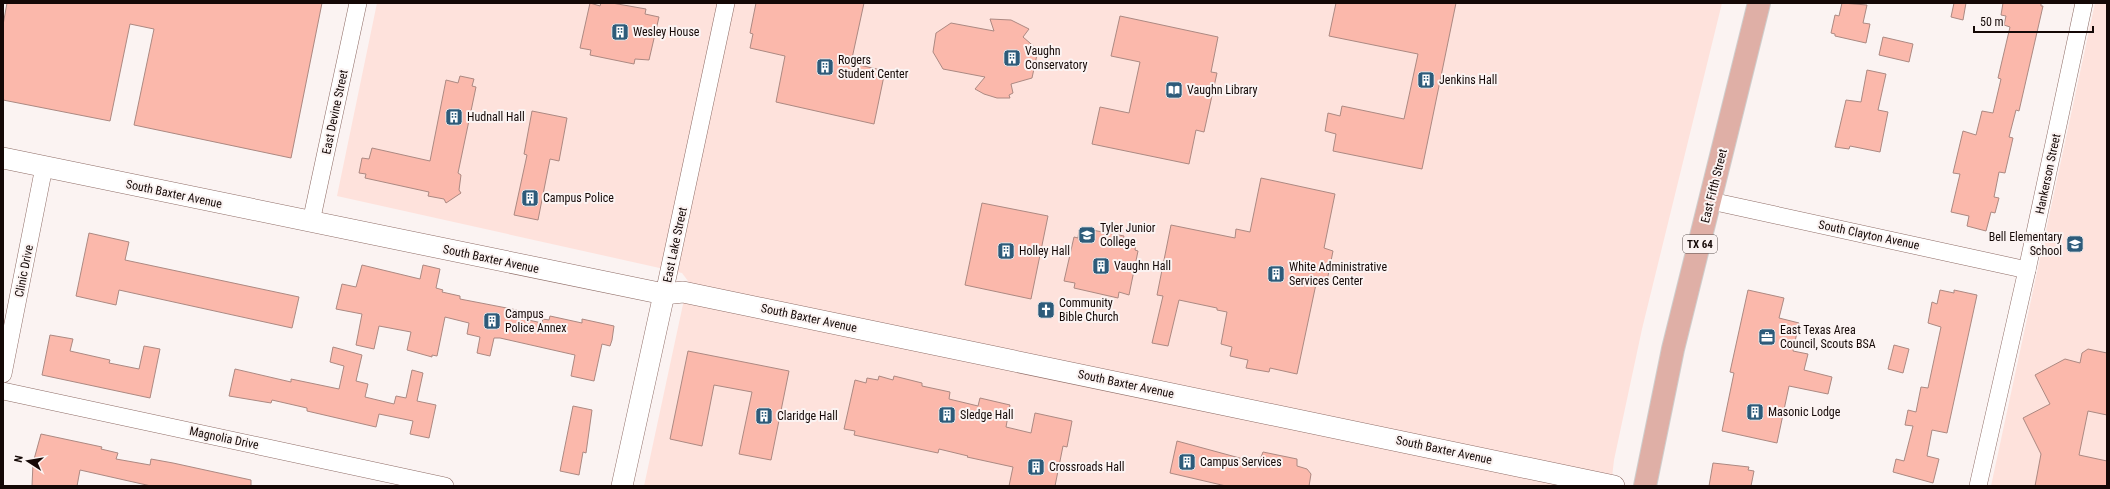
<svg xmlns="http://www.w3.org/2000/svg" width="2110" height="489" font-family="'Roboto Condensed',sans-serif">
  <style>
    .built { fill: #fee2dc }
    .building { fill: #fbb8ab; stroke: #ac8982 }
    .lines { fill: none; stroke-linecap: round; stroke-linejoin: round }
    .minor-casing { stroke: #8f6d67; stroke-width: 18 }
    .tertiary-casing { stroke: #8f6d67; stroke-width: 22 }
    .primary-casing { stroke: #d0cecd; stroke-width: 24 }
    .minor { stroke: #fff; stroke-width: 17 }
    .tertiary { stroke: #fff; stroke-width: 21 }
    .primary { stroke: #dfafa6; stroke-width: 22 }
    .labels { text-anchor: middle; stroke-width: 4; stroke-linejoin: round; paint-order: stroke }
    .shield { fill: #fbf3f2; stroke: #594e4d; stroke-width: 1 }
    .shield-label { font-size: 11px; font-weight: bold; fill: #140806 }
    .poi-label { font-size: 12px; fill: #140806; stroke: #fbf3f2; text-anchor: start }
    .street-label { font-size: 12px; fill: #140806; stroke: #fbf3f2 }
  </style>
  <rect width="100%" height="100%" fill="#fbf3f2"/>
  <g class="built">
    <path d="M377,3H1722L1642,329L1614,460L1611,486H644L688,281L682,273L337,196Z"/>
    <path d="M2095,3H2107V486H1991Z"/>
  </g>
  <g class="building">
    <path d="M7,3H322L291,158L134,125L154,29L130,24L110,121L3,100V25Z"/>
    <path d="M590,3L600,6L601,3H612L646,9L645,14L659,17L649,60L635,59L634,64L590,55L591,50L580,48Z"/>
    <path d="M756,3H864L851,63L885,71L874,124L776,102L785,56L750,48L753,34L750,33Z"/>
    <path d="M1336,3H1456L1422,169L1333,151L1336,134L1325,131L1328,113L1340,116L1342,106L1404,119L1418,54L1329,36Z"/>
    <path d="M1842,3L1867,5L1863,23L1870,24L1866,43L1835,36V34L1831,33L1835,15L1839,16Z"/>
    <path d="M1954,3H1966L1963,20L1951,17Z"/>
    <path d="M2003,3H2041V6H2043L2019,111L2016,110L2009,137L2013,138L2005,173L1999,172L1994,197L1999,198L1995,213L1991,212L1986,231L1967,226L1969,216L1951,212L1960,174L1953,173L1963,131L1976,135L1982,111L1993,113L2001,79L1998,78L2010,27L2004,25L2006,16L2001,15Z"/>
    <path d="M1120,16L1218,37L1211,72L1217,73L1204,132L1196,130L1189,164L1092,144L1100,107L1129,113L1140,62L1111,56Z"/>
    <path d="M990,19L1011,20L1029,29L1023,37L1038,50L1032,78L1011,84L1013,93L1009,95L1010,98H997L984,94L975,89L985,77L943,69L933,52L936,33L951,23L994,31Z"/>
    <path d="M1883,37L1913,44L1909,62L1879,55Z"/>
    <path d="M1867,70L1886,74L1878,110L1888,112L1880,152L1850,146L1849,149L1835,147L1846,100L1861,102Z"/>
    <path d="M460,76L474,79L472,86L476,87L458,173L461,175L459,190L461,193L446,203L444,199L428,196L429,192L365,178L366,174L359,173L362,158L369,159L372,148L430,161L446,80L458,83Z"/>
    <path d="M532,111L567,118L559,161L550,159L538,220L514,215L527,155L524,154Z"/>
    <path d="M1261,178L1335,194L1324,248L1333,251L1326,286L1316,284L1297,374L1270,368L1269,372L1246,368L1248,360L1230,356L1232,347L1221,344L1227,312L1217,310V308L1179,300L1168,346L1152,343L1163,296L1157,295L1171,225L1235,238L1236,229L1250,232Z"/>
    <path d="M982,203L1048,216L1031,299L965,285Z"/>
    <path d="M1079,230L1092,233V230L1124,236L1123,240L1136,242L1135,250L1138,251L1129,295L1119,292L1118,298L1074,288L1075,283L1064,281L1074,237L1078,238Z"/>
    <path d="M89,233L129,242L125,260L299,297L292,328L119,290L116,305L76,296Z"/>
    <path d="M362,265L420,279L423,265L440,269L436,288L443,290L442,292L460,296V299L517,310L515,317L542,323L543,319L549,320L550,316L582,323V319L614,326L612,340L610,346L602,344L594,381L571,376L575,355L500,338H494L490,356L477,353L480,337L467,334L469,323L445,317L437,356L432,355V357L407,350L411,332L379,326L374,349L356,345L362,314L336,309L342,284L356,287Z"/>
    <path d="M1748,290L1784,298L1779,318L1799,323L1793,351L1808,354L1804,370L1832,377L1828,394L1789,386L1777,443L1722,431L1734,373L1730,372Z"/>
    <path d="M1940,290L1954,293V290L1977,295L1947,433L1932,430L1927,456L1939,459L1933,483L1893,472L1896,459L1904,461L1913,426L1905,425L1908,410L1916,412L1921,387L1928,388L1941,327L1928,323L1932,302L1937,304Z"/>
    <path d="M50,335L73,339L70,351L110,360L109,363L139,369L144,346L160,349L150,398L42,375Z"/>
    <path d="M1894,345L1909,349L1903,373L1888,369Z"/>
    <path d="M333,347L362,355L356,381L368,384L365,397L394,404L396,396L406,398L412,370L423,373L417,401L436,405L429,438L410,434L413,421L379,414L376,427L307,411V408L272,400L271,403L229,396L235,369L291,382V379L339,389L344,366L330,362Z"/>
    <path d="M2088,349L2107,353V415L2088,411L2079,455L2107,461V486H2035L2041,454L2023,418L2050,404L2035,375L2065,359L2080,363L2082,353Z"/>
    <path d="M688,351L789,371L771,460L739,454L752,392L714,385L702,446L670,439Z"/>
    <path d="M879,376L893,380L894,376L922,383V386L950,392L949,399L978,406L980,398L1010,405L1006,427L1031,433L1035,413L1072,421L1067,447L1063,446L1055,486H1009L1013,467L967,457L968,456L939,449L938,453L854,435L855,431L844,429L855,380L866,383L867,378L878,380Z"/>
    <path d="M573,406L592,410L586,453L583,452L579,475L560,471Z"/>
    <path d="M41,434L102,447L101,449L118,453L116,459L150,465L151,459L173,463L251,480V486H151L80,470L77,486H32L33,463Z"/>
    <path d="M1177,441L1247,460L1259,462L1263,452L1297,459V466L1307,469L1311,474L1309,486H1226L1170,473Z"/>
    <path d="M1713,463L1749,467L1748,470L1754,471L1751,486H1709Z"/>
  </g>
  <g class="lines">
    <defs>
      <g id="minor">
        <path d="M1711,201L2027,270"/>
        <path d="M311,222L358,3"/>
        <path d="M664,294L726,3"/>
        <path d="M3,374L44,167"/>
        <path d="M3,391L445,486"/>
        <path d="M1978,486L2027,270L2084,3"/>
      </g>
      <g id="tertiary">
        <path d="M3,158L664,294L683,292L1614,486"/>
        <path d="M622,486L664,294"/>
      </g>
      <path id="primary" d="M1645,486L1673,349L1759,3"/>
    </defs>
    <use href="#minor" class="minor-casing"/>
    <use href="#tertiary" class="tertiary-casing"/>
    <use href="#primary" class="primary-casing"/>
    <use href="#minor" class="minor"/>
    <use href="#tertiary" class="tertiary"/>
    <use href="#primary" class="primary"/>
  </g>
  <defs>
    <symbol id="building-square" viewBox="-11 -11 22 22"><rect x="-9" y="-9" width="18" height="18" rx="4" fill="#2d5b7a" stroke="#fbf3f2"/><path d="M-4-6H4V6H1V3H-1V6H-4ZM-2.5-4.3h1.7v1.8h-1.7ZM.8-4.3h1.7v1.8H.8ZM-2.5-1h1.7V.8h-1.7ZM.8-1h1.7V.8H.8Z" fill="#fff"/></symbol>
    <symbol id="library-square" viewBox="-11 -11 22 22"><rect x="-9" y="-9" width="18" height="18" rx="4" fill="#2d5b7a" stroke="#fbf3f2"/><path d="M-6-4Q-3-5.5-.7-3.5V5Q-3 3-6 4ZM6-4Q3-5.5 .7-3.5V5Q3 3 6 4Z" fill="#fff"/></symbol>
    <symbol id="university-square" viewBox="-11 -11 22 22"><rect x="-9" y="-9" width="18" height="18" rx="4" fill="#2d5b7a" stroke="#fbf3f2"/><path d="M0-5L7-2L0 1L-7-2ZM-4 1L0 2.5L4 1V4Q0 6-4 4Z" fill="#fff"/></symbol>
    <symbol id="school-square" viewBox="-11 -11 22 22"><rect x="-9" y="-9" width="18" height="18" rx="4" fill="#2d5b7a" stroke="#fbf3f2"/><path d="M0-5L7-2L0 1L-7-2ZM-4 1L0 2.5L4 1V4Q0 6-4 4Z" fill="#fff"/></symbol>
    <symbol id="church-square" viewBox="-11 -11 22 22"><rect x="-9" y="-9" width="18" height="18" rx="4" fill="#2d5b7a" stroke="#fbf3f2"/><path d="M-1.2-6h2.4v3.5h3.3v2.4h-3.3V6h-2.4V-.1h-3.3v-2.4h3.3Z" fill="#fff"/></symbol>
    <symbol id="office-square" viewBox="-11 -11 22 22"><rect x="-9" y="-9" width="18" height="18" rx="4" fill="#2d5b7a" stroke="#fbf3f2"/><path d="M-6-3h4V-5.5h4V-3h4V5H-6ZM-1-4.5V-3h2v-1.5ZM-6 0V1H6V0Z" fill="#fff"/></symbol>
  </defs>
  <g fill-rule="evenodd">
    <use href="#building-square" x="610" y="22" width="20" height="20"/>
    <use href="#building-square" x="1002" y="48" width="20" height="20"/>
    <use href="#building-square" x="815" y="57" width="20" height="20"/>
    <use href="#building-square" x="1416" y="70" width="20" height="20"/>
    <use href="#library-square" x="1164" y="80" width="20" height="20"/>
    <use href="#building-square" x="444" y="107" width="20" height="20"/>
    <use href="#building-square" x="520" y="188" width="20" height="20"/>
    <use href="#university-square" x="1077" y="225" width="20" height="20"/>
    <use href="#school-square" x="2065" y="234" width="20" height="20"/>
    <use href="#building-square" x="996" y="241" width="20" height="20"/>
    <use href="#building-square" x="1091" y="256" width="20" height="20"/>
    <use href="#building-square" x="1266" y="264" width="20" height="20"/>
    <use href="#church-square" x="1036" y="300" width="20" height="20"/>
    <use href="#building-square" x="482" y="311" width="20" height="20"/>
    <use href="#office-square" x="1757" y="327" width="20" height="20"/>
    <use href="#building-square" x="1745" y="402" width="20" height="20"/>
    <use href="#building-square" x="937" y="405" width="20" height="20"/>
    <use href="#building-square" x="754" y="406" width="20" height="20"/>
    <use href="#building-square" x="1177" y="452" width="20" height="20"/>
    <use href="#building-square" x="1026" y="457" width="20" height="20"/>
  </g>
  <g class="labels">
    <rect class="shield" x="1683" y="235" width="34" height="18" rx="3"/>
    <g class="shield-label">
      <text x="1700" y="248">TX 64</text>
    </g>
    <g class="poi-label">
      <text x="633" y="36">Wesley House</text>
      <text x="1025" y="55">Vaughn<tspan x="1025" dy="14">Conservatory</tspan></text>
      <text x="838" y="64">Rogers<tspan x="838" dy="14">Student Center</tspan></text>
      <text x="1439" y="84">Jenkins Hall</text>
      <text x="1187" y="94">Vaughn Library</text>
      <text x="467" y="121">Hudnall Hall</text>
      <text x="543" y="202">Campus Police</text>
      <text x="1100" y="232">Tyler Junior<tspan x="1100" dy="14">College</tspan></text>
      <text x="2062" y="241" text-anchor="end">Bell Elementary<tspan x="2062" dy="14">School</tspan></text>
      <text x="1019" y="255">Holley Hall</text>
      <text x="1114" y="270">Vaughn Hall</text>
      <text x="1289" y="271">White Administrative<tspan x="1289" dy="14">Services Center</tspan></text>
      <text x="1059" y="307">Community<tspan x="1059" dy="14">Bible Church</tspan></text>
      <text x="505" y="318">Campus<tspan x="505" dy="14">Police Annex</tspan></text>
      <text x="1780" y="334">East Texas Area<tspan x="1780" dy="14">Council, Scouts BSA</tspan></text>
      <text x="1768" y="416">Masonic Lodge</text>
      <text x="960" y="419">Sledge Hall</text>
      <text x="777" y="420">Claridge Hall</text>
      <text x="1200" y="466">Campus Services</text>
      <text x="1049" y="471">Crossroads Hall</text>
    </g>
    <g class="street-label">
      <text transform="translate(335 112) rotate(-78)" y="4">East Devine Street</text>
      <text transform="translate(2048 174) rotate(-78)" y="4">Hankerson Street</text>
      <text transform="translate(1714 186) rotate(-76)" y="4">East Fifth Street</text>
      <text transform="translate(174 194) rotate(12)" y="4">South Baxter Avenue</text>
      <text transform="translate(1869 235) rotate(12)" y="4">South Clayton Avenue</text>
      <text transform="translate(675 245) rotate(-78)" y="4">East Lake Street</text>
      <text transform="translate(491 259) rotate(12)" y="4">South Baxter Avenue</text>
      <text transform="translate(24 271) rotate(-79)" y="4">Clinic Drive</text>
      <text transform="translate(809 318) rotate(12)" y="4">South Baxter Avenue</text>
      <text transform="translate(1126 384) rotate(12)" y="4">South Baxter Avenue</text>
      <text transform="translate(224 438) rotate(12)" y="4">Magnolia Drive</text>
      <text transform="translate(1444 450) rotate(12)" y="4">South Baxter Avenue</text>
    </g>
  </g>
  <rect width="2110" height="489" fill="none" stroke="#140806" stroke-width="8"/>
  <g transform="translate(28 461) rotate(282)" stroke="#fbf3f2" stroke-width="3" paint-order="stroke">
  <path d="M0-3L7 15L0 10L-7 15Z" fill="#140806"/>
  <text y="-6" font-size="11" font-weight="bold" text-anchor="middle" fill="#140806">N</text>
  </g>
  <path d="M1974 26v6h119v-6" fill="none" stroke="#140806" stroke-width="2"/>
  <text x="1980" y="26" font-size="12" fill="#140806" stroke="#fbf3f2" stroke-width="3" paint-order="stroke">50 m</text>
</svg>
